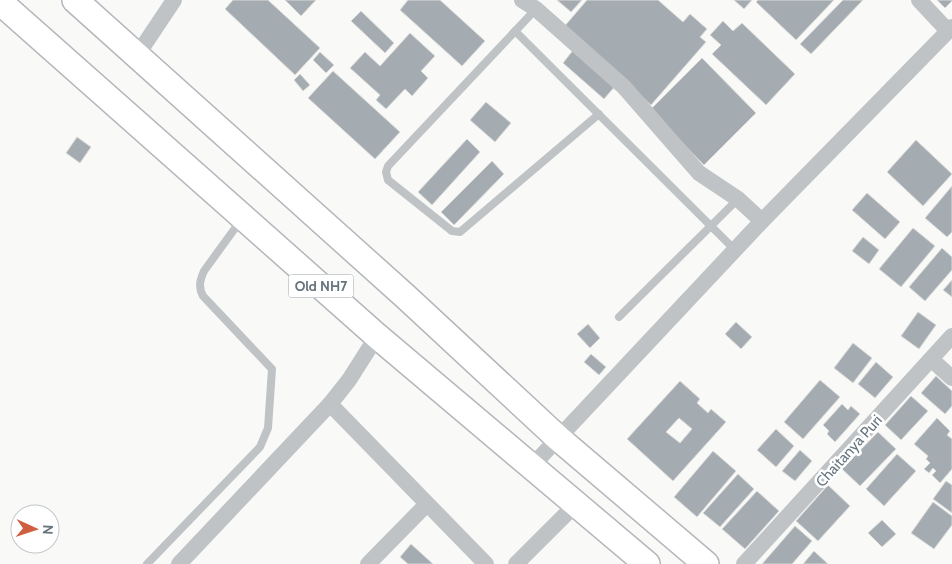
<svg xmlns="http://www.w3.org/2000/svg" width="952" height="564" font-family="Cabin,sans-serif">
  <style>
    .building { fill: #a4acb2; stroke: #dbdbd9; fill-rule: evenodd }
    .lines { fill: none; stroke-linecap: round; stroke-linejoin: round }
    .primary-casing { stroke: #b3b7bb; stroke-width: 28 }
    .service { stroke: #bfc3c6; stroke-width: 8 }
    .minor { stroke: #bfc3c6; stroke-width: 16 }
    .primary { stroke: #fff; stroke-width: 25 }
    .labels { text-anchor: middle; stroke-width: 5; stroke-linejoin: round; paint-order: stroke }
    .shield { fill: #fff; stroke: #959ea5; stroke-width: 1 }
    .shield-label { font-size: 14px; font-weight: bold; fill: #67757f }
    .street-label { font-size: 15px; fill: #67757f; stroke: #fff }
  </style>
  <rect width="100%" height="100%" fill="#f9f9f7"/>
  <g class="building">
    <path d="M233,0H268L320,48L295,75L225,9Z"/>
    <path d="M285,0H316L301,16Z"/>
    <path d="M408,0H440L485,41L462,66L400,10Z"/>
    <path d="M557,0H582L571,12Z"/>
    <path d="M587,0H658L683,22L690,14L707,29L700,37L706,42L651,105L563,28Z"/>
    <path d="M734,0H752L744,9Z"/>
    <path d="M758,0H834L796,40L756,2Z"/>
    <path d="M843,0H863L811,54L800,44Z"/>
    <path d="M937,0H952V1L945,8Z"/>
    <path d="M361,11L394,43L385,53L351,21Z"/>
    <path d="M723,21L733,31L742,23L795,74L766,105L712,54L721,45L710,35Z"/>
    <path d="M410,33L435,56L421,71L428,78L412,96L405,89L386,109L376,100L380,95L350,68L365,52L380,66Z"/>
    <path d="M574,49L616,85L604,99L563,63Z"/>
    <path d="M320,52L334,65L326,73L313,60Z"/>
    <path d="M702,58L756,113L704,165L650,110Z"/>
    <path d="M333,71L400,132L375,159L308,98Z"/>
    <path d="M300,74L310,85L303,91L294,80Z"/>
    <path d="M486,102L511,123L495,142L470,120Z"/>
    <path d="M77,137L91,147L80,163L66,153Z"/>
    <path d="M467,139L480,152L432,205L418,192Z"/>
    <path d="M916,140L952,174L923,206L887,172Z"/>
    <path d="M492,161L504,174L454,225L441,212Z"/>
    <path d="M952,186V232L947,237L925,218Z"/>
    <path d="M867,193L900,222L885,239L852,210Z"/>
    <path d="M913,228L935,246L901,287L879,269Z"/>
    <path d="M863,237L879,250L869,264L852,251Z"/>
    <path d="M942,248L952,257V270L925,301L909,287Z"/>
    <path d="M952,280V297L943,290Z"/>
    <path d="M918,312L936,325L919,349L901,336Z"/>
    <path d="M736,322L752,337L741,349L725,334Z"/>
    <path d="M588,324L600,338L590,348L577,334Z"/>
    <path d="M853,343L872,358L853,383L834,368Z"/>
    <path d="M591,354L606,367L599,375L584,362Z"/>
    <path d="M876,362L893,377L875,398L858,384Z"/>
    <path d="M936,376L952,391V406L945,414L921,393Z"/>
    <path d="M820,380L840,397L803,439L784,422Z"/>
    <path d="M680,381L700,399L697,403L708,413L711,409L726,422L673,481L627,439ZM679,418L692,429L680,443L666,432Z"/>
    <path d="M911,396L928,411L901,440L885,425Z"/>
    <path d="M842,404L848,410L851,406L860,414L835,442L827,434L829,431L823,425Z"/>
    <path d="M937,418L950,431L947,435L952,439V469L940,483L932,475L936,471L933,468L929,473L924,469L930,463L926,459L928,456L914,444Z"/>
    <path d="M776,429L794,446L776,467L757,450Z"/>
    <path d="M878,432L896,449L860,486L842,469Z"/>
    <path d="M800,450L812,461L795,481L782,471Z"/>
    <path d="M713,451L736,471L697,517L674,497Z"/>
    <path d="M897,454L916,471L884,506L866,489Z"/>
    <path d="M738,474L754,489L720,527L703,513Z"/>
    <path d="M946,481L952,485V513L933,499Z"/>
    <path d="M828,485L850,506L818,541L796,521Z"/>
    <path d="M757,491L779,511L745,549L722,529Z"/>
    <path d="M933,502L952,516V525L934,549L911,533Z"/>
    <path d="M882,520L896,534L882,547L868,533Z"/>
    <path d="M795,526L812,541L792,564H762Z"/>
    <path d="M411,544L433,564H408L400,557Z"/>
    <path d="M814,551L828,564H803Z"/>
  </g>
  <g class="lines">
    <defs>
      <g id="primary">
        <path d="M75,0L405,296L558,438L706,564"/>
        <path d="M0,2L377,336L647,564"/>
      </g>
    </defs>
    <use href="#primary" class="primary-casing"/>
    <g class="service">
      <path d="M536,9L388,166L386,172L388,180L452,231L460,232L599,114"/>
      <path d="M515,31L735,250"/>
      <path d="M619,317L738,199"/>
      <path d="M147,564L260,447L268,428L272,369L203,296C198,287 200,280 204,271L241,220"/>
    </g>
    <g class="minor">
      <path d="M522,0L536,9L624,87L699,173L738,199L762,221"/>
      <path d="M919,0L948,31"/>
      <path d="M138,54L174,0"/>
      <path d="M932,360L952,378"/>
      <path d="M330,404L486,564"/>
      <path d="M532,466L762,221L952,27"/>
      <path d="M179,564L330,404L349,380L377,336"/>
      <path d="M368,564L426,505"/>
      <path d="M516,564L576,504"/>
      <path d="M744,564L952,336"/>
    </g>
    <use href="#primary" class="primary"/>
  </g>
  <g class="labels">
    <rect class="shield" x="288.5" y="274.5" width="65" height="23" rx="4"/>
    <g class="shield-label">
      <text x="321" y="291">Old NH7</text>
    </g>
    <g class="street-label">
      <text transform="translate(849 451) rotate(-48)" y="5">Chaitanya Puri</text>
    </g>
  </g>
  <g transform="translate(35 529) rotate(93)"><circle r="24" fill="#ffffff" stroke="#c2c8cc"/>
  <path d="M0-4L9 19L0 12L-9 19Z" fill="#d05e40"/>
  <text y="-8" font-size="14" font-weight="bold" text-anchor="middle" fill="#67757f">N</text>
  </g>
</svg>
